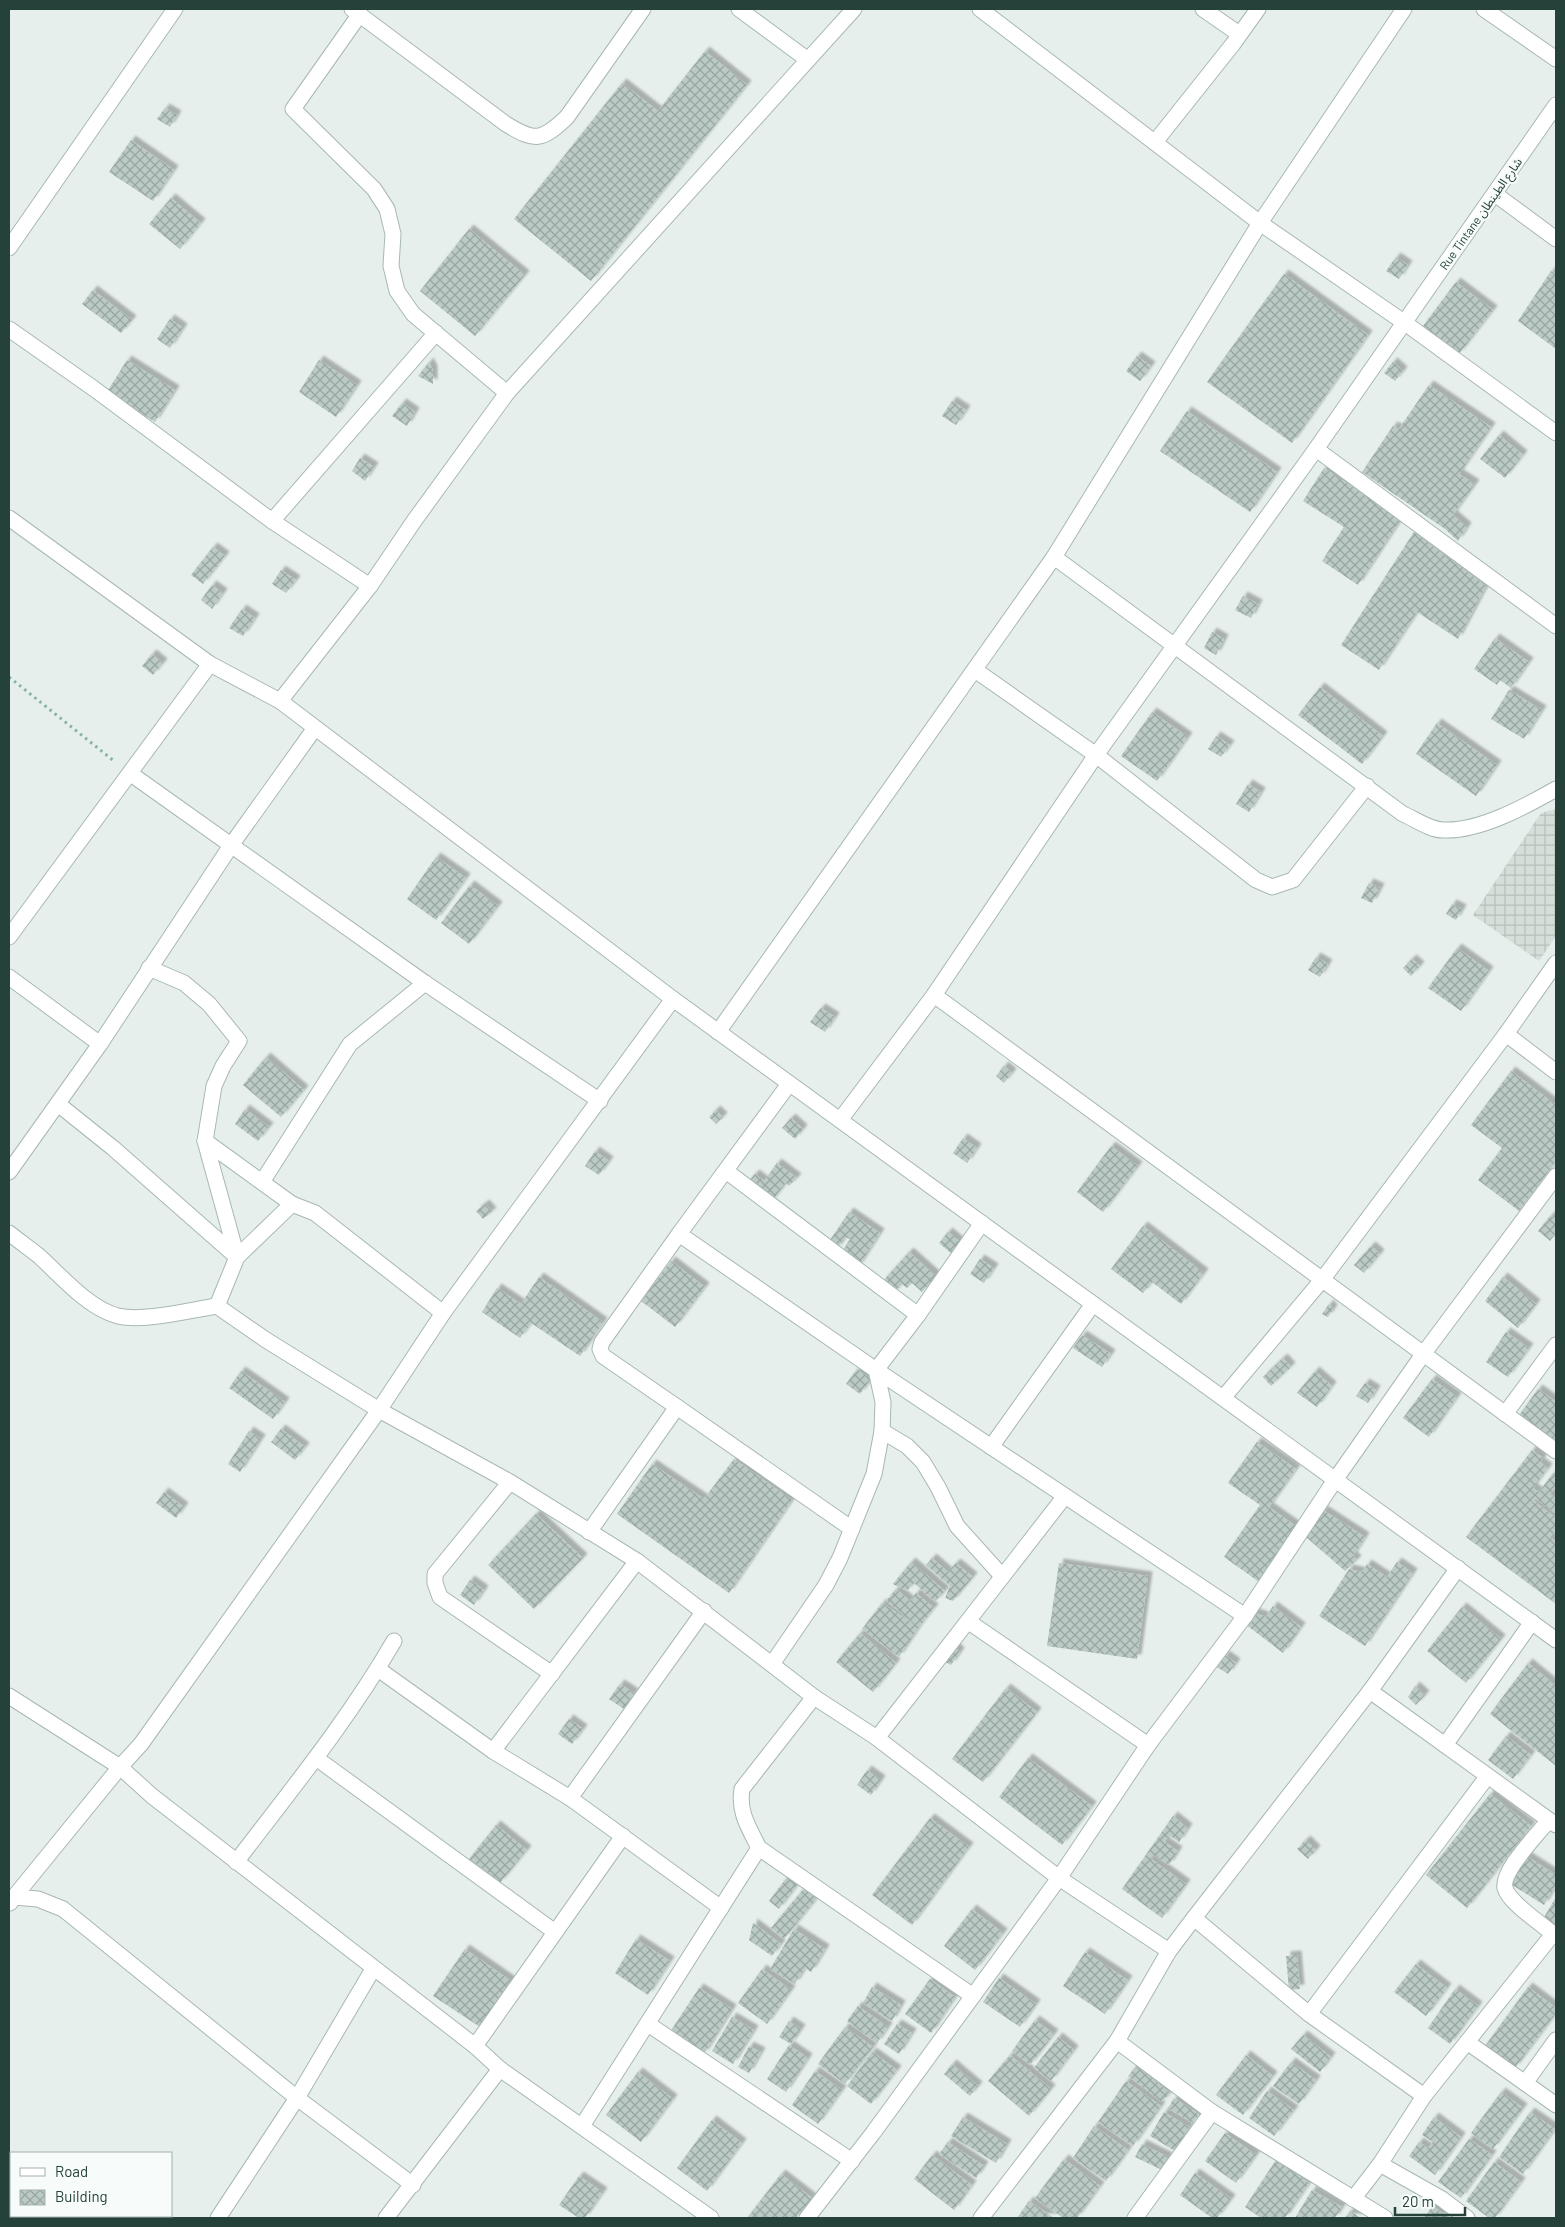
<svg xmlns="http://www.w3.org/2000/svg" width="1565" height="2227" font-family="Barlow,'Noto Sans Arabic',sans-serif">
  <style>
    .industrial { fill: url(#industrial-grid) }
    .building { fill: url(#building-cross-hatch); filter: url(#shadow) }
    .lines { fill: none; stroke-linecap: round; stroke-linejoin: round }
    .minor-casing { stroke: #a8b8b2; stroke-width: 17 }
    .path { stroke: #86b3a5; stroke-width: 3; stroke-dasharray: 2.5 4; stroke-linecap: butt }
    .minor { stroke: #fff; stroke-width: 15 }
    .labels { text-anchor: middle; stroke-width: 4.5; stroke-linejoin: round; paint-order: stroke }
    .street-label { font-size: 12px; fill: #24423a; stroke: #f7fbf9 }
  </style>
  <defs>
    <pattern id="industrial-grid" width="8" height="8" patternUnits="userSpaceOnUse" patternTransform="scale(1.25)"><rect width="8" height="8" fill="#d4dfda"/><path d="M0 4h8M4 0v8" fill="none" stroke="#b6c1bc"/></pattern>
    <pattern id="building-cross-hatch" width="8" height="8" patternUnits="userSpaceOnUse" patternTransform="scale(1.25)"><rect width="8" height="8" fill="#bbcac4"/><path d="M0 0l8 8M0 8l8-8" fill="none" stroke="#98a6a0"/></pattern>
    <filter id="shadow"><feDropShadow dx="4.5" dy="-4.5" stdDeviation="1" flood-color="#0004"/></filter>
  </defs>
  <rect width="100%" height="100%" fill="#e6efeb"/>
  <path class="industrial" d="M1556,809V936L1539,961L1473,915L1541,813Z"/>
  <g class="building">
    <path d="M705,51L747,85L591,281L514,219L622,83L658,111Z"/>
    <path d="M165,108L177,115L170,127L157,119Z"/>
    <path d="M131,140L174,170L153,201L109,172Z"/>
    <path d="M171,198L201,223L180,249L149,224Z"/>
    <path d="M469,229L525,275L475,336L420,291Z"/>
    <path d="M1396,257L1408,265L1399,279L1386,271Z"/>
    <path d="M1551,271L1556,275V349L1518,321Z"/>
    <path d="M1284,274L1368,335L1292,443L1207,382Z"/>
    <path d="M1456,282L1493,310L1459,354L1423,326Z"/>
    <path d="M93,290L132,320L121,333L82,304Z"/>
    <path d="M170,319L183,328L170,348L157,339Z"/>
    <path d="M1137,356L1151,366L1140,381L1126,371Z"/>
    <path d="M127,360L175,390L155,422L107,392Z"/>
    <path d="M319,360L357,385L336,417L299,392Z"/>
    <path d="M429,362L433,370V384L418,376Z"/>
    <path d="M1393,362L1403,371L1395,381L1384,373Z"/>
    <path d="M1429,385L1491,427L1459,474L1475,484L1453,515L1467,527L1458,541L1445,529L1362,472L1393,426L1399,429Z"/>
    <path d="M952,401L966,410L956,425L942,416Z"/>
    <path d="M402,403L415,412L407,426L392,416Z"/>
    <path d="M1187,411L1277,472L1250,512L1160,451Z"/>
    <path d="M1499,435L1523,455L1505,478L1480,459Z"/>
    <path d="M360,458L374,467L365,481L352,471Z"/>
    <path d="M1324,468L1401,519L1358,585L1322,561L1344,527L1303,501Z"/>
    <path d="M1414,532L1486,586L1458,639L1417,612L1379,670L1341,645Z"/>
    <path d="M213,547L225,556L203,584L191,575Z"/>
    <path d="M281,570L296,580L286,593L272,584Z"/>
    <path d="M212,585L223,593L212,609L201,600Z"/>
    <path d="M1243,596L1258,604L1251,618L1235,610Z"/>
    <path d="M242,609L255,618L243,636L229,628Z"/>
    <path d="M1212,632L1224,639L1216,655L1204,648Z"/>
    <path d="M1495,638L1529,662L1511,688L1500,680L1497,685L1474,669Z"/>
    <path d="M152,654L163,663L153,675L142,666Z"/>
    <path d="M1320,687L1383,736L1362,764L1298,715Z"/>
    <path d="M1509,690L1542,710L1524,739L1491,719Z"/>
    <path d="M1152,712L1188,737L1157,781L1121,756Z"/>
    <path d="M1437,723L1497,765L1476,796L1416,754Z"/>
    <path d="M1216,736L1230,745L1221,757L1208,749Z"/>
    <path d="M1248,784L1261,792L1249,812L1236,804Z"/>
    <path d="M436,857L466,878L436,920L407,899Z"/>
    <path d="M1369,883L1380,888L1372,903L1361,898Z"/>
    <path d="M470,885L498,906L469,944L441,923Z"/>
    <path d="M1452,904L1462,909L1456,920L1446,914Z"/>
    <path d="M1457,948L1489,971L1461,1011L1428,988Z"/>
    <path d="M1316,957L1328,964L1320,977L1308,970Z"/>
    <path d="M1412,959L1420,966L1411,976L1403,968Z"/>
    <path d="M821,1008L835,1017L825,1032L810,1022Z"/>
    <path d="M266,1057L304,1090L281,1117L243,1085Z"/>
    <path d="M1004,1066L1012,1073L1004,1083L996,1076Z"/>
    <path d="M1511,1071L1556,1105V1161L1519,1211L1478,1180L1502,1148L1471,1125Z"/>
    <path d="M245,1109L269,1127L258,1141L235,1124Z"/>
    <path d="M716,1110L723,1117L716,1124L709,1117Z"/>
    <path d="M791,1118L803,1129L795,1139L782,1128Z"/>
    <path d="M963,1138L977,1148L967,1163L953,1153Z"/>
    <path d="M1111,1146L1138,1166L1103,1212L1077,1192Z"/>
    <path d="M595,1151L609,1161L599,1175L585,1166Z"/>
    <path d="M777,1163L797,1178L789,1186L786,1183L771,1202L747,1183L755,1174L764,1181Z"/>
    <path d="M485,1204L492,1212L483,1219L476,1211Z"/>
    <path d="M849,1212L880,1233L858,1267L840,1255L850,1239L845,1237L837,1249L828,1243Z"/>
    <path d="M1551,1215L1556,1220V1233L1550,1241L1538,1231Z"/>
    <path d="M1143,1226L1204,1273L1181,1304L1152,1282L1143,1293L1111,1269Z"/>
    <path d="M948,1232L961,1243L952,1254L939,1243Z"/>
    <path d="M1371,1246L1380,1254L1364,1273L1354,1265Z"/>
    <path d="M909,1252L936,1276L922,1292L912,1283L907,1288L902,1284L894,1293L882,1282Z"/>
    <path d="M980,1259L994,1268L984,1283L970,1274Z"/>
    <path d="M671,1261L705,1287L675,1327L641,1301Z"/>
    <path d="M539,1277L603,1322L580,1356L531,1323L520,1338L482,1312L497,1288L521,1304Z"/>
    <path d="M1503,1277L1536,1304L1518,1328L1485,1301Z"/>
    <path d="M1329,1304L1333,1309L1328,1317L1322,1314Z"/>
    <path d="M1506,1332L1529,1348L1508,1377L1486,1362Z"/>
    <path d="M1082,1335L1111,1354L1102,1367L1073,1348Z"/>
    <path d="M1283,1358L1291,1367L1271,1386L1263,1377Z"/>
    <path d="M857,1369L871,1379L860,1394L846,1384Z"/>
    <path d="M241,1371L285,1402L273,1419L229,1388Z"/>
    <path d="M1315,1371L1332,1386L1317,1407L1297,1393Z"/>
    <path d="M1432,1379L1457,1397L1429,1437L1403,1418Z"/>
    <path d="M1365,1383L1376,1390L1368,1403L1356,1396Z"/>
    <path d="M1538,1389L1556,1402V1448L1517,1418Z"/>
    <path d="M281,1429L305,1447L295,1460L271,1442Z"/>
    <path d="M249,1431L261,1439L240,1472L228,1464Z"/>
    <path d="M1257,1442L1296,1469L1269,1507L1300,1529L1262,1584L1224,1557L1260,1505L1228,1483Z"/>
    <path d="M1532,1450L1543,1458L1540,1462L1548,1468L1533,1488L1539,1492L1553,1473L1556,1476V1486L1550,1494L1556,1499L1555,1513L1535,1498L1525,1511L1534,1501L1556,1518V1529L1550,1537L1556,1542V1604L1466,1537Z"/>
    <path d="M734,1459L792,1500L729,1593L617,1514L652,1464L704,1499Z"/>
    <path d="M164,1492L184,1507L176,1518L156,1503Z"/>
    <path d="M1323,1510L1365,1537L1353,1556L1357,1560L1345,1571L1306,1537Z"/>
    <path d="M536,1514L583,1558L534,1609L488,1565Z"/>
    <path d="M932,1558L948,1572L956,1563L973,1577L953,1601L945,1598L950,1586L926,1565Z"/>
    <path d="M911,1562L945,1591L935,1602L914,1583L907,1591L893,1584Z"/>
    <path d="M1397,1562L1413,1573L1365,1646L1319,1616L1349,1569L1362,1572L1367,1564L1387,1577Z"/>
    <path d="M1059,1563L1148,1576L1137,1659L1047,1646Z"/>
    <path d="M470,1580L484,1590L474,1605L460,1595Z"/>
    <path d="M896,1589L910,1601L916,1593L934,1608L919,1627L899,1657L862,1629L882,1603L917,1626L886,1601Z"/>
    <path d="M1273,1606L1301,1627L1283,1653L1245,1624L1253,1612L1266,1617Z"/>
    <path d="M1462,1607L1501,1639L1466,1683L1427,1651Z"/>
    <path d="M860,1633L896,1663L873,1692L836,1662Z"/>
    <path d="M954,1646L960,1652L951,1665L943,1661Z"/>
    <path d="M1225,1655L1236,1663L1228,1674L1217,1667Z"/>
    <path d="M1528,1663L1556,1686V1766L1490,1714Z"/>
    <path d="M620,1684L634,1693L624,1709L609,1699Z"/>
    <path d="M1415,1686L1425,1695L1416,1705L1408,1697Z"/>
    <path d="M1006,1688L1037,1712L983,1782L952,1759Z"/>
    <path d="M569,1719L583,1729L572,1744L558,1734Z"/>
    <path d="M1506,1736L1531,1755L1513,1779L1488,1760Z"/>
    <path d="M1028,1758L1092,1806L1062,1845L999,1797Z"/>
    <path d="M867,1770L881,1780L871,1795L857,1785Z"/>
    <path d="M1490,1794L1531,1826L1467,1908L1426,1875Z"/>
    <path d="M1173,1816L1188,1828L1179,1842L1169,1835L1165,1842L1178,1851L1169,1865L1154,1855L1151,1859L1186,1884L1162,1918L1122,1889Z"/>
    <path d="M930,1818L969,1847L912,1925L872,1895Z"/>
    <path d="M496,1825L527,1850L500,1883L469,1859Z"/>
    <path d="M1306,1840L1316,1850L1308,1859L1297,1849Z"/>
    <path d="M1526,1856L1556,1875V1885L1544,1905L1509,1883Z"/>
    <path d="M791,1872L801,1880L779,1909L769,1901Z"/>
    <path d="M805,1887L818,1897L784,1939L771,1928Z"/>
    <path d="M1556,1897V1927L1543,1919Z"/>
    <path d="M972,1909L1003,1933L975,1970L944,1946Z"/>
    <path d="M753,1923L781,1944L772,1956L749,1940Z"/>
    <path d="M794,1929L825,1949L811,1972L805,1968L795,1984L770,1969Z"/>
    <path d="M636,1939L670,1961L648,1995L615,1973Z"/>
    <path d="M465,1949L514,1983L483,2029L433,1996Z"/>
    <path d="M1085,1952L1128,1980L1105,2014L1063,1986Z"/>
    <path d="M1297,1955L1300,1989L1289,1990L1286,1956Z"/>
    <path d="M1416,1964L1447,1988L1426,2016L1394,1992Z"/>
    <path d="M762,1969L791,1990L767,2024L738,2003Z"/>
    <path d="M999,1978L1036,2004L1020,2027L983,2002Z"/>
    <path d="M930,1979L955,1997L931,2033L905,2014Z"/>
    <path d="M872,1987L901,2005L892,2021L863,2003Z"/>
    <path d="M1528,1987L1556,2008V2013L1515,2068L1485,2046Z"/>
    <path d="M699,1988L732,2009L704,2054L670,2032Z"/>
    <path d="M1455,1989L1478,2006L1450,2044L1428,2028Z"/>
    <path d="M858,2006L888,2027L877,2043L847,2021Z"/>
    <path d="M732,2017L754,2030L733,2064L712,2051Z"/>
    <path d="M1035,2020L1054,2034L1030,2065L1012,2051Z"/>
    <path d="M789,2021L801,2029L791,2044L779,2037Z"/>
    <path d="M897,2024L912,2033L899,2054L884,2044Z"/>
    <path d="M845,2027L873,2047L845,2084L818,2064Z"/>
    <path d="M1303,2035L1331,2057L1320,2072L1291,2049Z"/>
    <path d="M1058,2037L1074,2050L1051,2081L1034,2068Z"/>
    <path d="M789,2045L808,2058L786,2092L767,2079Z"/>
    <path d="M749,2046L761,2052L749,2073L738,2067Z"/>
    <path d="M872,2052L897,2070L871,2104L847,2086Z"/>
    <path d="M1010,2055L1051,2089L1029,2116L988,2081Z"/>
    <path d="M1246,2055L1273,2076L1243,2115L1216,2095Z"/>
    <path d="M1291,2062L1316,2080L1299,2104L1273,2086Z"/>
    <path d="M952,2064L978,2086L970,2096L944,2074Z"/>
    <path d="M1136,2066L1170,2093L1162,2102L1128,2076Z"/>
    <path d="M815,2071L842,2090L818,2124L792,2105Z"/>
    <path d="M638,2072L673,2099L641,2142L606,2115Z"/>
    <path d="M1126,2081L1161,2106L1133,2146L1098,2122Z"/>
    <path d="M1267,2091L1294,2110L1274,2136L1249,2118Z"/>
    <path d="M1501,2092L1523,2108L1493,2149L1471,2133Z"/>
    <path d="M1174,2098L1199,2114L1193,2123L1168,2108Z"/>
    <path d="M1164,2112L1189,2127L1175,2151L1150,2136Z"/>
    <path d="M1530,2112L1555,2129L1523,2174L1499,2157Z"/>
    <path d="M963,2117L1007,2144L996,2163L951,2136Z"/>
    <path d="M1434,2117L1461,2137L1435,2175L1409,2156L1419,2142L1428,2148L1433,2142L1422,2135Z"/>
    <path d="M712,2120L742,2143L707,2191L677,2168Z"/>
    <path d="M1094,2126L1128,2150L1106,2181L1073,2158Z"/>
    <path d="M1225,2133L1256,2155L1236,2183L1205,2161Z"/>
    <path d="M1469,2139L1492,2155L1461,2198L1438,2182Z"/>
    <path d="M948,2142L984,2166L976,2178L939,2154Z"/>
    <path d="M1142,2144L1168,2157L1162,2170L1135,2157Z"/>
    <path d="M932,2155L972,2185L954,2210L914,2179Z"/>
    <path d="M1064,2159L1100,2186L1077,2218H1063L1035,2198Z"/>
    <path d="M1276,2160L1309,2183L1285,2218H1261L1245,2207Z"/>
    <path d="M1494,2162L1521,2182L1495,2218H1489L1466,2201Z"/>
    <path d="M1195,2173L1231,2199L1217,2218H1212L1180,2195Z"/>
    <path d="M781,2174L812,2198L796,2218H747Z"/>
    <path d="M579,2176L603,2192L585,2218H579L559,2205Z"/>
    <path d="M1312,2190L1342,2207L1335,2218H1295Z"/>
    <path d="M1029,2201L1054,2218H1017Z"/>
    <path d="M1433,2206L1449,2218H1424Z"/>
    <path d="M1350,2211L1361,2218H1345Z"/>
  </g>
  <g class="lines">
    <defs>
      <g id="minor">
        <path d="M352,9L506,124C535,142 542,141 567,117L643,9"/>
        <path d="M739,9L808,60"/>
        <path d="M980,9L1260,223L1405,323L1556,433"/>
        <path d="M1203,9L1239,34"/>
        <path d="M1484,9L1556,59"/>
        <path d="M360,14L293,109L374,189L387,209L393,234L391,266L397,291L413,314L507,393"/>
        <path d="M1155,142L1233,44L1258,9"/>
        <path d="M1495,194L1556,239"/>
        <path d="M9,248L175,9"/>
        <path d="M9,329L93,388L272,521L370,586"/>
        <path d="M1316,449L1556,626"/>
        <path d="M9,518L210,664L280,701L673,999L1556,1640"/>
        <path d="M272,521L436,333"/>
        <path d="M1054,557L1403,814C1415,819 1430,830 1443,830C1479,832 1526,806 1556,789"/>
        <path d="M975,670L1096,755L1256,880L1272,887L1293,880L1367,786"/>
        <path d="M280,701L370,586L414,521L507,393L854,9"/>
        <path d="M131,774L425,983L600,1101"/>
        <path d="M9,937L210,664"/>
        <path d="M149,968L184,983L209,1004L239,1041L223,1066L214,1086L205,1141L237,1257"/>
        <path d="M9,977L100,1044"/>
        <path d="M934,995L1556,1451"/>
        <path d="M718,1032L1054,557L1260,223L1404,9"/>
        <path d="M1506,1034L1556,1072"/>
        <path d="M789,1084L679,1234L876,1370L1245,1616"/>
        <path d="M58,1104L113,1148L237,1257"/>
        <path d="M840,1120L934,995L1096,755L1316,449L1556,105"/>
        <path d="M205,1141L292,1204"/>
        <path d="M726,1171L918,1315"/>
        <path d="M9,1172L100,1044L232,844L315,728"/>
        <path d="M262,1182L350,1044L425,983"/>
        <path d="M9,1233C19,1241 29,1248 39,1256C60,1275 89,1309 118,1316C143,1322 190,1310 217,1306L266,1340L379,1410L510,1482L637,1561L814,1697L877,1738L1059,1878L1169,1951"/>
        <path d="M217,1306L237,1257L292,1204L315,1213L443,1313"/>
        <path d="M1223,1398L1322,1280L1506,1034L1556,963"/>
        <path d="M677,1407L852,1529"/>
        <path d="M1505,1414L1556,1345"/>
        <path d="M882,1431L907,1446L923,1462L938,1487L957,1526L1002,1576"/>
        <path d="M991,1447L1093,1304"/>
        <path d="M510,1482L435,1574V1583L440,1597L552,1674"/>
        <path d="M589,1532L677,1407L603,1356L600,1349L602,1342L679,1234"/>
        <path d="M969,1622L1148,1745"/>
        <path d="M772,1664L826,1585L840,1558L874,1474L882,1431L883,1402L876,1370L918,1315L982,1223"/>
        <path d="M378,1669L493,1751L570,1798L721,1908"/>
        <path d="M1370,1691L1556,1825"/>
        <path d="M9,1696L120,1767L152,1796L475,2046L500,2069L711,2218"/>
        <path d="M814,1697L742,1789C738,1812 749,1828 759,1848L973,1996"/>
        <path d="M877,1738L1065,1496"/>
        <path d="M1445,1745L1532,1622"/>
        <path d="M493,1751L637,1561"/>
        <path d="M316,1758L555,1932"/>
        <path d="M570,1798L704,1611"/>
        <path d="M1549,1820C1538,1834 1501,1871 1505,1888C1509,1903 1541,1923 1553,1934"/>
        <path d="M236,1862C291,1790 349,1719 394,1641"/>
        <path d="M14,1897L120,1767L141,1744L379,1410L443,1313L673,999"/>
        <path d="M10,1903L14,1897L38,1899L63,1909L297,2098L413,2185"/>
        <path d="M1194,1918L1309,2014L1424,2096"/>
        <path d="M1309,2014L1487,1777"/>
        <path d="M648,2024L852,2161"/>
        <path d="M1556,2040L1525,2083L1556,2105"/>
        <path d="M1117,2041L1212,2112L1385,2218"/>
        <path d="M1467,2042L1525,2083"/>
        <path d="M475,2046L623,1836"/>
        <path d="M582,2126L759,1848"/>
        <path d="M1380,2164L1442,2199L1467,2218"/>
        <path d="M1353,2199L1380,2164L1424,2096L1553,1934L1556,1936"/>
        <path d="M218,2218L297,2098L373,1969"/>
        <path d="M386,2218L500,2069"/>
        <path d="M807,2218L873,2133L1059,1878L1148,1745L1245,1616L1335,1480L1424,1353L1556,1176"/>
        <path d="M981,2218L1117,2041L1169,1951L1194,1918L1370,1691L1458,1568"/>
        <path d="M1135,2218L1212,2112"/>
      </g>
    </defs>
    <use href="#minor" class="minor-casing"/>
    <path class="path" d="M9,677L114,761"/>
    <use href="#minor" class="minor"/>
  </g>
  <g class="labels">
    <g class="street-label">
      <text transform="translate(1481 214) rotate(-55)" y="4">Rue Tintane شارع الطينطان</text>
    </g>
  </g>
  <rect width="1565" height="2227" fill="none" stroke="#24423a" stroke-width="20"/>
  <rect x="10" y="2152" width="162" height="65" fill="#f7fbf9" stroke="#a3b1ad"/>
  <rect x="20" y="2168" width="25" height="8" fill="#ffffff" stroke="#a3b1ad"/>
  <text x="55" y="2177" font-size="15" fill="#24423a">Road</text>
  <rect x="20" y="2190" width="25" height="15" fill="url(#building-cross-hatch)" stroke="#a3b1ad"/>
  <text x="55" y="2202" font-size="15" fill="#24423a">Building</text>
  <path d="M1395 2207v8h70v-8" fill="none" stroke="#24423a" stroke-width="2.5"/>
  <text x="1402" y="2207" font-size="15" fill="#24423a" stroke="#f7fbf9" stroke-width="4" paint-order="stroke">20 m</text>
</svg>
